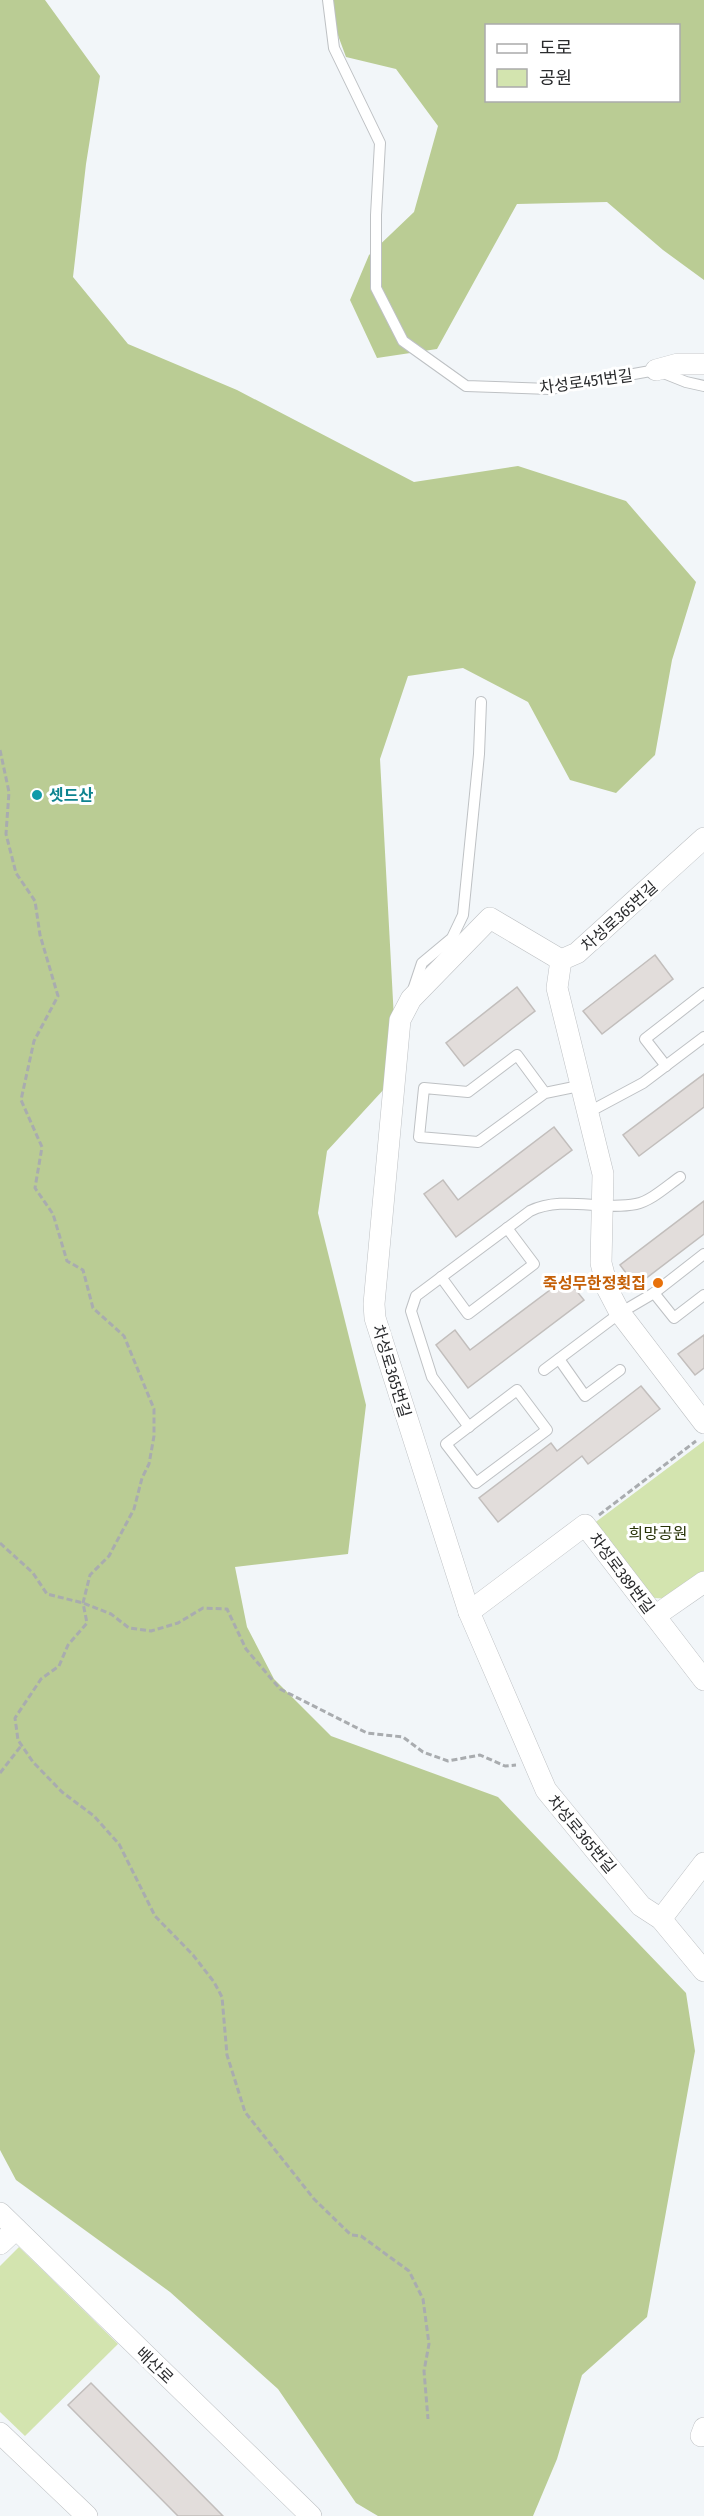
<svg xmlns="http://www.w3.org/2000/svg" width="704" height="2516" font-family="'Fira Sans Condensed','Noto Sans KR',sans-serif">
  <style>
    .green { fill: #d3e4af }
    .forest { fill: #bacc94; fill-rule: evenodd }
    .building { fill: #e2dddb; stroke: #c2bebc; stroke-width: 1.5 }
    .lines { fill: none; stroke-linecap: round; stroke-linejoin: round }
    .service-casing { stroke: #bec1c4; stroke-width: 12 }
    .minor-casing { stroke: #bec1c4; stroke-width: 22 }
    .path { stroke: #a9acaf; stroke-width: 3; stroke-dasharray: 6 3; stroke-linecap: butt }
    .service { stroke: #fff; stroke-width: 10 }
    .minor { stroke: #fff; stroke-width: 21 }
    .culture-dot { fill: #0f9aa8; stroke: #fff; stroke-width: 2 }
    .food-dot { fill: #e8710a; stroke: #fff; stroke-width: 2 }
    .labels { text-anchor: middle; stroke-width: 6; stroke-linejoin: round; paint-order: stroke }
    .street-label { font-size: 16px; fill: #2a2b2d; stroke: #fff }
    .culture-label { font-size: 16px; font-weight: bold; fill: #0d838f; stroke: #fff; text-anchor: start }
    .food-label { font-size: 16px; font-weight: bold; fill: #c56008; stroke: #fff; text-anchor: end }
    .park-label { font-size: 16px; fill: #283308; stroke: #fff }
  </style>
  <rect width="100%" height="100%" fill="#f2f6f9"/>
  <g class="green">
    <path d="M704,1441V1571C690,1582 670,1604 652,1597L593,1524Z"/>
    <path d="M19,2247L118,2344L25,2436L0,2412V2266Z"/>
  </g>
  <g class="forest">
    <path d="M0,0H45L100,76L86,164L73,277L128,344L237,390L414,482L518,466L626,501L696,582L672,660L655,755L616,793L570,780L528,702L463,668L408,676L380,759L397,1075L327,1151L318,1213L366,1405L348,1554L235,1567L247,1627L274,1679L331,1736L498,1797L686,1993L695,2051L647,2317L582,2375L557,2459L533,2516H378L356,2503L278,2389L170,2292L16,2180L0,2150Z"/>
    <path d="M325,0H704V280L663,250L607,202L517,204L437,349L377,358L350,300L369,255L414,212L438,126L396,69L346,57ZM486,26H678V100H486Z"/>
  </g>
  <g class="building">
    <path d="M655,955L673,979L602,1034L583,1011Z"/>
    <path d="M517,987L535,1011L464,1066L446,1043Z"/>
    <path d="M704,1074V1107L639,1156L623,1135Z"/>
    <path d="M554,1127L572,1150L456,1237L424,1194L443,1180L458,1200Z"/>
    <path d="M704,1201V1234L636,1286L620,1265Z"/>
    <path d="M566,1278L584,1300L468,1388L436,1345L455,1330L470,1350Z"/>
    <path d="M704,1335V1368L695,1375L678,1354Z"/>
    <path d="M641,1386L660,1409L588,1464L582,1456L498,1522L479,1498L551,1443L557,1451Z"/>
    <path d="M91,2383L223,2516H178L68,2405Z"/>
  </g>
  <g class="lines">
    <defs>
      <g id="service">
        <path d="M328,0L334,48L380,143L376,215V288L403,341L466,386L550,389L656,370L686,382L704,386"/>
        <path d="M412,993L422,963L452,938L463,915L479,754L481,702"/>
        <path d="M666,1066L645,1039L704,993"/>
        <path d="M545,1093L517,1055L468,1092L424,1088L419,1137L478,1142L545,1093L579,1086"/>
        <path d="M587,1113L643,1083L704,1037"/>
        <path d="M441,1277L468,1314L534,1264L507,1228"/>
        <path d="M654,1293L674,1318L704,1295"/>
        <path d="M559,1359L585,1396L620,1370"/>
        <path d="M544,1370L620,1313L654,1293L704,1254"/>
        <path d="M517,1390L547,1430L476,1483L446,1444Z"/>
        <path d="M469,1427L432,1377L411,1311L416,1296L530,1211C563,1195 601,1211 636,1204C651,1201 667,1186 680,1177"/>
      </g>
      <g id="minor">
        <path d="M656,370L678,364H704"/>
        <path d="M561,960L490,918L411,999L400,1020L374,1304L375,1318L469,1612L546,1790L641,1906L661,1919L704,1971"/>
        <path d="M561,960L557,988L603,1174L601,1263L608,1290L620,1313L704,1423"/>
        <path d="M561,960L577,953L704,838"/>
        <path d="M469,1612L585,1525L704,1680"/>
        <path d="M655,1616L704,1582"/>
        <path d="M661,1919L704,1863"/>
        <path d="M0,2213L311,2516"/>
        <path d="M0,2244L16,2229"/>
        <path d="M0,2433L87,2516"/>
        <path d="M701,2436L704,2428"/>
      </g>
    </defs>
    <use href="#service" class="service-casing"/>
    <use href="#minor" class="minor-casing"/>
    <g class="path">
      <path d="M0,750L9,792L6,834L16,873L35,901L40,935L58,996L34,1041L21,1100L42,1147L35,1188L53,1214L67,1261L83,1270L93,1308L124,1336L154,1409V1436L149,1464L142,1478L134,1509L109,1556L90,1575L83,1603L87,1623L68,1645L59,1666L41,1679L15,1718L18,1740L33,1762L62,1792L94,1816L119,1844L155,1916L193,1955L214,1982L222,1997L227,2055L245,2112L314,2199L351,2235L361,2236L409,2271L423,2299L429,2344L424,2371L428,2419"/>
      <path d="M599,1515L696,1441"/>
      <path d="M0,1543L33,1573L47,1594L83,1603L111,1614L129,1628L151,1631L178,1623L203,1608L227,1609L246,1649L280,1689L367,1733L403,1737L423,1752L448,1761L480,1755L505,1766L516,1765"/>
      <path d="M0,1773L21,1746"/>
    </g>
    <use href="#service" class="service"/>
    <use href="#minor" class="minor"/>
  </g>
  <circle class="culture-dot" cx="37" cy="795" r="6"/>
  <circle class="food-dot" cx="658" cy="1283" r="6"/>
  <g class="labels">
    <g class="street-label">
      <text transform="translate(586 381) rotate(-8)" y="6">차성로451번길</text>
      <text transform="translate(619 916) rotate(-42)" y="6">차성로365번길</text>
      <text transform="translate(392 1371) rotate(73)" y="6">차성로365번길</text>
      <text transform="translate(622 1573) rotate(53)" y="6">차성로389번길</text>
      <text transform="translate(582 1834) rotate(50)" y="6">차성로365번길</text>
      <text transform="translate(155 2365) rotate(44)" y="6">배산로</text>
    </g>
    <g class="culture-label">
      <text x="49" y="801">셋드산</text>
    </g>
    <g class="food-label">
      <text x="646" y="1289">죽성무한정횟집</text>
    </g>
    <g class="park-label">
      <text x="658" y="1539">희망공원</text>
    </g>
  </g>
  <rect x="485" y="24" width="195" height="78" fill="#ffffff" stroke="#aaaaab" stroke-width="1.5"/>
  <rect x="497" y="44" width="30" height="9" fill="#ffffff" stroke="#aaaaab" stroke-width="1.5"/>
  <text x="539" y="54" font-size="18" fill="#2a2b2d">도로</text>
  <rect x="497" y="69" width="30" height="18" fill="#d3e4af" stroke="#aaaaab" stroke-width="1.5"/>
  <text x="539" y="84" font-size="18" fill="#2a2b2d">공원</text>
</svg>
